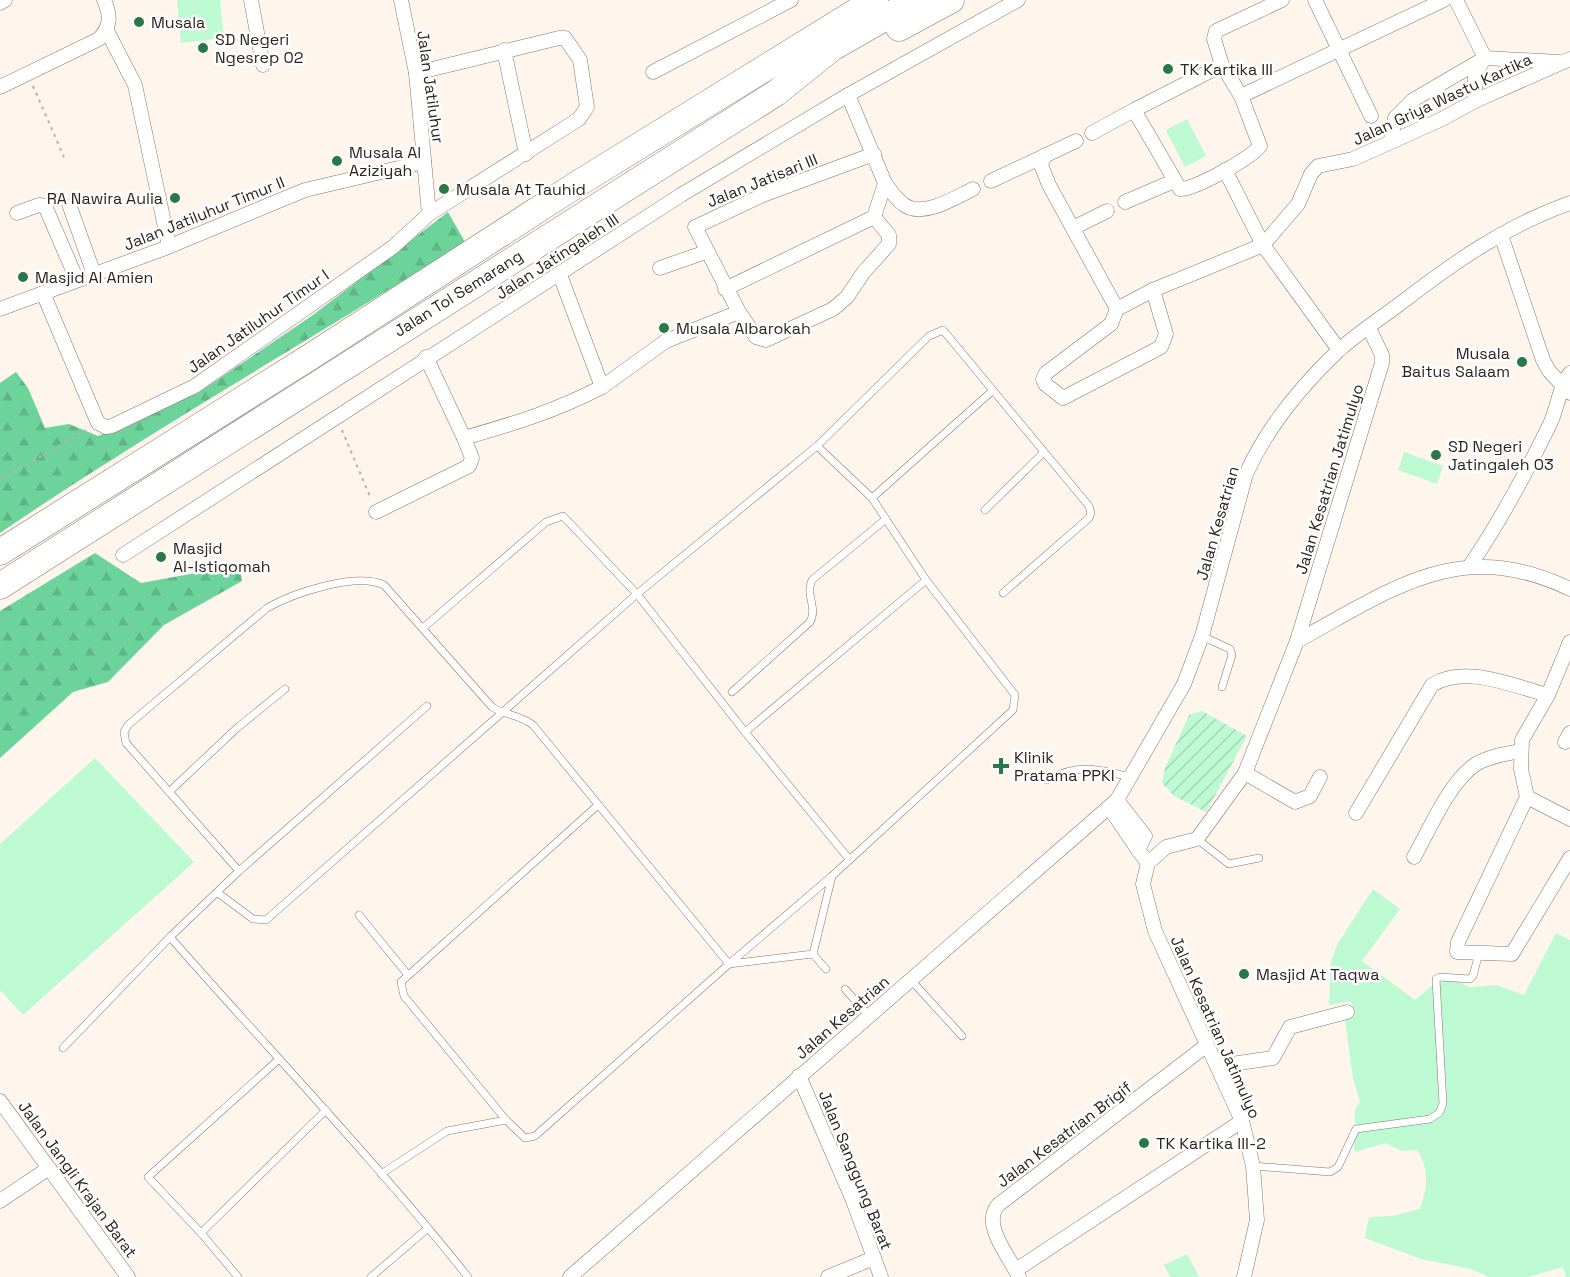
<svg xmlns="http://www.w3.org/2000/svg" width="1570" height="1277" font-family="'Space Grotesk',sans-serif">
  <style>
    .green { fill: #bdfad4 }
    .forest { fill: url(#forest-firs) }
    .garden { fill: url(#garden-furrows) }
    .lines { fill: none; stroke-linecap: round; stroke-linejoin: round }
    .service-casing { stroke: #897665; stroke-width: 8 }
    .minor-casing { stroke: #897665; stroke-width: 15 }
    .motorway-casing { stroke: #897665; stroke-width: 27 }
    .path { stroke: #bab1a9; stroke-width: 2; stroke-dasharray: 3 4.5; stroke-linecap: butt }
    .service { stroke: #fff; stroke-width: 7 }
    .minor { stroke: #fff; stroke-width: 14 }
    .motorway { stroke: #fff; stroke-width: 26 }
    .poi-dot { fill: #2a7747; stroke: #fff; stroke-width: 2 }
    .labels { text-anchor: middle; stroke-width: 5; stroke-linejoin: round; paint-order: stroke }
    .poi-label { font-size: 16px; fill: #2c251d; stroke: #fff; text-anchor: start }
    .street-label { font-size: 16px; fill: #2c251d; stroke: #fff }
  </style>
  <defs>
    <pattern id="forest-firs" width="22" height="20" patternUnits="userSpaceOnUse" patternTransform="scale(1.5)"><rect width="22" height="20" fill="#6cd49b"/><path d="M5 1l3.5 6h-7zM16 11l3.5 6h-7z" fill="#5eb685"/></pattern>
    <pattern id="garden-furrows" width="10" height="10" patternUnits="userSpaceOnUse" patternTransform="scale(1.5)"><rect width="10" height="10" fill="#bdfad4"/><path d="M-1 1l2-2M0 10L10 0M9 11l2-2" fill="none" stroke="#a3d6b6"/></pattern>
  </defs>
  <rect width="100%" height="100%" fill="#fef5ed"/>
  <g class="green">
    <path d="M177,0H220L224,38L181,43Z"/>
    <path d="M1187,119L1206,156L1185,167L1166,130Z"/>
    <path d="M1404,452L1443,466L1437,484L1398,470Z"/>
    <path d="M95,758L194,862L23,1015L0,990V844Z"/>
    <path d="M1373,889L1400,909L1362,961L1415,1000L1444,976L1470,987L1496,985L1524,995L1556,933L1570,940V1277H1566L1563,1267L1528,1277H1489L1471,1269L1421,1259L1365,1238L1369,1217L1392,1216L1420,1209C1427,1189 1430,1169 1417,1150L1401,1151L1386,1143L1354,1152L1355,1110L1360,1102L1353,1078L1345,1020L1355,1016L1351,1001L1329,1005L1331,961L1338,943Z"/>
    <path d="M1187,1254L1199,1277H1170L1164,1265Z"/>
  </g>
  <g class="forest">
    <path d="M448,212L465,242C311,340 151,430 0,533V383L16,372L28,388L45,428L69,424L98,436L198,393L313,315Z"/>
    <path d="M95,553L141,583L239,565L242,581L164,625L108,682L73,692L0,758V611Z"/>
  </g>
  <path class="garden" d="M1202,711L1247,736L1206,812L1174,796L1162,783L1165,768L1189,715Z"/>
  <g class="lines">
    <defs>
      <g id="service">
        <path d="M817,446L929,336L943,330L1089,506L1091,513L1089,518L1003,593"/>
        <path d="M872,498L991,392"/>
        <path d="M985,510L1043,453"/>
        <path d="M423,628L546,522L563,516L637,594L745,732L849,859"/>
        <path d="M1202,636L1230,649L1232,655L1222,687"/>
        <path d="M732,692L810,622C818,608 805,595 812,580L886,519"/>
        <path d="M745,732L926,580"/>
        <path d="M1047,780C1079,763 1097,769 1130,777"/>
        <path d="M169,792L237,728L285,689"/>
        <path d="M1197,839L1229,864L1259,858"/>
        <path d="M239,871L427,706"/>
        <path d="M359,915L408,975"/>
        <path d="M170,937C269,1050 374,1159 468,1277"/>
        <path d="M826,969L813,954L832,876"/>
        <path d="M910,979L962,1036"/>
        <path d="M845,989L869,1016"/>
        <path d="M63,1048L170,937L239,871L126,743L124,732L128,725L267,608C293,593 356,572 384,585L492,707C506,716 519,714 533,725L729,964L832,876L1013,710L1015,695L926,580L872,498L817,446L637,594L266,920L253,919L218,893"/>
        <path d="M506,1120L404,996L401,982L598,805"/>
        <path d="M1253,1166L1330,1172L1338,1167L1356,1129L1430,1119L1439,1113L1443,1104L1436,979L1440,977L1470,979L1473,976L1479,953"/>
        <path d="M381,1174L447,1131L506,1120L525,1138L535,1136L729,964L813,954"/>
        <path d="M201,1233L326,1110"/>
        <path d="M238,1277L201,1233L148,1177L278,1060"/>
        <path d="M371,1277L428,1228"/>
      </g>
      <g id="minor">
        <path d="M251,0L263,65"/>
        <path d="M401,0L416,73L429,214"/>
        <path d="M1315,0L1371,116"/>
        <path d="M1456,0L1485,58L1475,73V101"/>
        <path d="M0,3L5,0"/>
        <path d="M107,31L135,85L169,246"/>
        <path d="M504,50L526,154"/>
        <path d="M1222,65L1241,96L1260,146C1251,158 1194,190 1180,189L1134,110Z"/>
        <path d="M1222,65L1214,39L1216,31L1282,0"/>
        <path d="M653,72L791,0"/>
        <path d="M0,87L99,39C111,26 111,16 104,0"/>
        <path d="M1241,96L1444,0"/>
        <path d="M1092,133L1134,110"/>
        <path d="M1391,140L1395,118L1413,100L1485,58L1559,62"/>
        <path d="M1045,155L1041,165L1049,185L1117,309"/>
        <path d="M1225,170L1263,245L1339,350"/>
        <path d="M991,181L1076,141"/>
        <path d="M885,183C890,190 896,199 903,204C922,219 954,198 973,189"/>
        <path d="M1125,202L1174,181"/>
        <path d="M70,207L94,274"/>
        <path d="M17,213L39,205L45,206L77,280"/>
        <path d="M1073,228L1107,211"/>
        <path d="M1501,235L1543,360L1549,371L1570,393"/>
        <path d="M660,268L706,252"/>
        <path d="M725,289L874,217L885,183L848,95"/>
        <path d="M43,293L98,423L106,427L112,426L195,386L393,247L429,214L579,119L587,107L580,60L565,38H559L416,73"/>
        <path d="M0,309L163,249L305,190L424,162"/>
        <path d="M1117,309L1153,290L1263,245L1298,204L1311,174L1318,166L1353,159L1442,119L1475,101L1570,59"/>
        <path d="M1117,309L1111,324L1046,373L1043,379L1045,384L1063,398L1067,396L1161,347L1166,334L1153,290"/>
        <path d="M739,312L695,227L763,195L874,154"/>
        <path d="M426,357L464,438C516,423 553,412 602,387L560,275"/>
        <path d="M602,387L666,341L739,312L756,337L766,340L833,309L847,297L863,273L889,244V235L874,217"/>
        <path d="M376,512L469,466L472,458L464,438"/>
        <path d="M123,555L681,195L848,95L1018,0"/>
        <path d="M1469,567C1500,522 1526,473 1550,424C1558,407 1559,387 1570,373"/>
        <path d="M1297,641C1393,589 1460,536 1570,589"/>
        <path d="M1570,642L1548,695L1522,740L1521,769L1527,797L1458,942L1457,952L1512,954L1570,858"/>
        <path d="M1565,742L1570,733"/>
        <path d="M1245,773L1295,802L1310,796L1320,777"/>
        <path d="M1527,797L1570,819"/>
        <path d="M1117,800L1145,836L1138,850L1148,863L1166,847L1197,839L1245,773L1297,641L1382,363V355L1369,328"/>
        <path d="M1109,807L1138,850"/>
        <path d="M1356,813L1432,685C1465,664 1513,686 1548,695"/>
        <path d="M1414,857C1430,829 1449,782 1476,764C1489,756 1506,754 1521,751"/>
        <path d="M1148,863L1143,884L1155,931L1242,1121L1253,1166L1257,1220L1244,1277"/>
        <path d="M1218,1066L1273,1058L1290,1027L1347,1012"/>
        <path d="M799,1076L852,1198L881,1277"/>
        <path d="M0,1101L128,1277"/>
        <path d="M0,1201L49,1168"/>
        <path d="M1016,1270L1242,1121"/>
        <path d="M570,1277L1117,800L1184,684L1202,636L1246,474C1267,428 1302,385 1339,350C1358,333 1381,318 1401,303C1453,263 1507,225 1570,203"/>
        <path d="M828,1277L874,1258"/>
        <path d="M1019,1277C1010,1257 981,1225 998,1205L1207,1045"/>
      </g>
      <g id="motorway">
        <path d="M899,28L951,0"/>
        <path d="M0,552L310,357L579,183L875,0"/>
        <path d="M0,586L776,93L832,48L916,0"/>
      </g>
    </defs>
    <use href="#service" class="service-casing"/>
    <use href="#minor" class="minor-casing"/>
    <use href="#motorway" class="motorway-casing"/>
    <g class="path">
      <path d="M33,86L64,157"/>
      <path d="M342,430L371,499"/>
      <path d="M0,480L86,430"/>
    </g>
    <use href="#service" class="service"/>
    <use href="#minor" class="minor"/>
    <use href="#motorway" class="motorway"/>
  </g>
  <g class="poi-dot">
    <circle cx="139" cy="22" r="6"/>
    <circle cx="203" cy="48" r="6"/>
    <circle cx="1168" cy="69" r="6"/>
    <circle cx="337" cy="161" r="6"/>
    <circle cx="444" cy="189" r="6"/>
    <circle cx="175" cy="198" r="6"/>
    <circle cx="23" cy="277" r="6"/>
    <circle cx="664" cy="328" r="6"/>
    <circle cx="1522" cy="362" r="6"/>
    <circle cx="1436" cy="455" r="6"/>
    <circle cx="161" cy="557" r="6"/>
    <path d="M998 757h6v6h6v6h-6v6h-6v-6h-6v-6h6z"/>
    <circle cx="1244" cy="974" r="6"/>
    <circle cx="1144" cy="1143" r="6"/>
  </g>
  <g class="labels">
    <g class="poi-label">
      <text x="151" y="28">Musala</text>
      <text x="215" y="45">SD Negeri<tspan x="215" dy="18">Ngesrep 02</tspan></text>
      <text x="1180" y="75">TK Kartika III</text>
      <text x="349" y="158">Musala Al<tspan x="349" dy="18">Aziziyah</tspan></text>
      <text x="456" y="195">Musala At Tauhid</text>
      <text x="163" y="204" text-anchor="end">RA Nawira Aulia</text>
      <text x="35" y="283">Masjid Al Amien</text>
      <text x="676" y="334">Musala Albarokah</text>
      <text x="1510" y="359" text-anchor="end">Musala<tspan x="1510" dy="18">Baitus Salaam</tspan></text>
      <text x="1448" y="452">SD Negeri<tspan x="1448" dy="18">Jatingaleh 03</tspan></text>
      <text x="173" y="554">Masjid<tspan x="173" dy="18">Al-Istiqomah</tspan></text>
      <text x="1014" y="763">Klinik<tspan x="1014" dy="18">Pratama PPKI</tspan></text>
      <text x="1256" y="980">Masjid At Taqwa</text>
      <text x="1156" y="1149">TK Kartika III-2</text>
    </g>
    <g class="street-label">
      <text transform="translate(431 87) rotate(82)" y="6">Jalan Jatiluhur</text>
      <text transform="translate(1442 99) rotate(-25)" y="6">Jalan Griya Wastu Kartika</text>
      <text transform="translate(762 180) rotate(-22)" y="6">Jalan Jatisari III</text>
      <text transform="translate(204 213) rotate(-22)" y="6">Jalan Jatiluhur Timur II</text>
      <text transform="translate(557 256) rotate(-33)" y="6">Jalan Jatingaleh III</text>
      <text transform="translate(458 293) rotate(-32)" y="6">Jalan Tol Semarang</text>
      <text transform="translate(258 321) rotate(-35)" y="6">Jalan Jatiluhur Timur I</text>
      <text transform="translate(1329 479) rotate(-73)" y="6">Jalan Kesatrian Jatimulyo</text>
      <text transform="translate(1217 523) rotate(-74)" y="6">Jalan Kesatrian</text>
      <text transform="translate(842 1017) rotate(-41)" y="6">Jalan Kesatrian</text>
      <text transform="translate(1216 1027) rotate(66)" y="6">Jalan Kesatrian Jatimulyo</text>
      <text transform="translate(1064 1134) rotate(-37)" y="6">Jalan Kesatrian Brigif</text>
      <text transform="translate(856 1170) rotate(68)" y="6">Jalan Sanggung Barat</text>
      <text transform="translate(78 1179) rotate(54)" y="6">Jalan Jangli Krajan Barat</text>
    </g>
  </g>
</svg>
